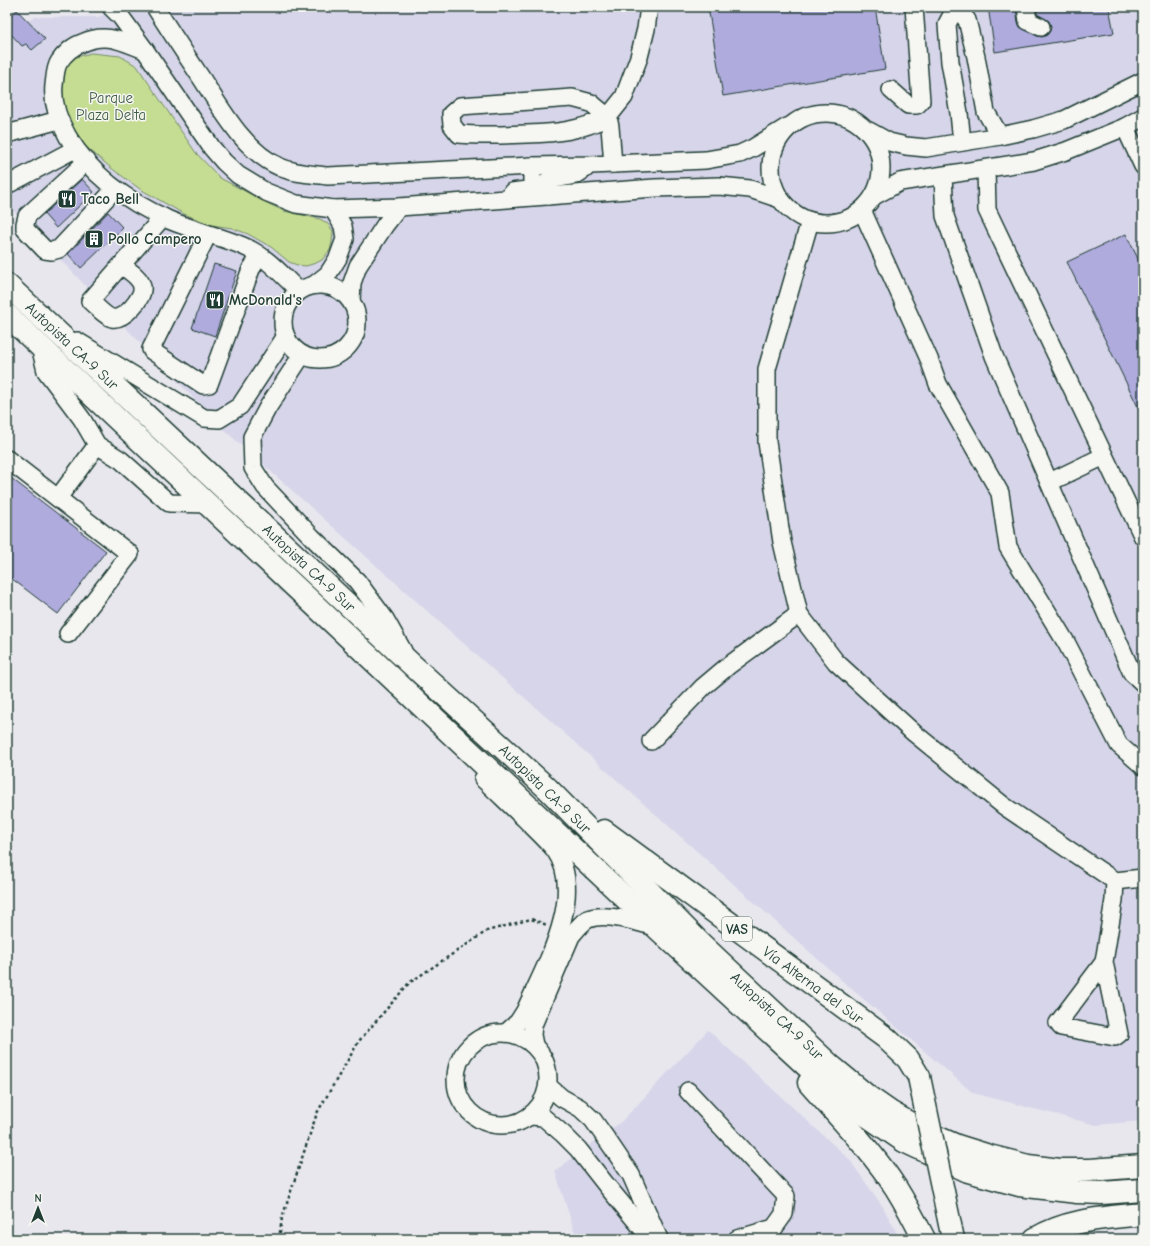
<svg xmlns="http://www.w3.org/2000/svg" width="1150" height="1246" font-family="'Comic Neue',sans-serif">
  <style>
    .built { fill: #d7d5e9 }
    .green { fill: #c5dd93; stroke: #728d64 }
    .building { fill: #afabdd; stroke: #1f3d34 }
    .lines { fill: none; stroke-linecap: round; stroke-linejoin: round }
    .minor-casing { stroke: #1f3d34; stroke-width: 20 }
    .highway-casing { stroke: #1f3d34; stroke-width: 25 }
    .path { stroke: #1f3d34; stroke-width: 2.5; stroke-dasharray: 3 3; stroke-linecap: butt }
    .minor { stroke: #f6f6f2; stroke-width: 17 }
    .highway { stroke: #f6f6f2; stroke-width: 22 }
    .highway-bridge-casing { stroke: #1f3d34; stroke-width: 25; stroke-linecap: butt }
    .highway-bridge { stroke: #f6f6f2; stroke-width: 22 }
    .labels { text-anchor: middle; stroke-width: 3; stroke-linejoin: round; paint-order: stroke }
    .shield { fill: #f6f6f2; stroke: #60746d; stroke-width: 1 }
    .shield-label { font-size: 14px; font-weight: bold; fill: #1f3d34 }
    .park-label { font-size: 15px; fill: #405d47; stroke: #f6f6f2 }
    .poi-label { font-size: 15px; font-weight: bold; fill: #1f3d34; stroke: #f6f6f2; text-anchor: start }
    .street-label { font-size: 15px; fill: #1f3d34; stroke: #f6f6f2 }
  </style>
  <rect width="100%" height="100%" fill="#e8e7ee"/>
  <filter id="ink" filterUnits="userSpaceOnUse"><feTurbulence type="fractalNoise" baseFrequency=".025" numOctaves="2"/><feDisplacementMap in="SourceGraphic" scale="8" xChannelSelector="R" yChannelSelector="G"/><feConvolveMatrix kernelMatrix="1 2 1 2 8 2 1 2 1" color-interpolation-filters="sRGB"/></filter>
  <g filter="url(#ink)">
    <g class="built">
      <path d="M117,7H1143V1121L1096,1125L973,1093L839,978L222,428L7,204V33L35,17H99Z"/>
      <path d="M708,1030L849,1159L883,1207L900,1239H577L555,1171L622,1121Z"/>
    </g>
    <path class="green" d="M91,53L120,56L137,66L196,153L220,178L269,204L284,211L320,219L327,223L333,231L332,242L330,250L322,260L316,263L306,266L297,265L289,262L271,247L248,234L232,228L212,225L184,214L140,189L111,168L77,139L60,102L62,69L73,58Z"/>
    <g class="building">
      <path d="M708,7H875L885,69L723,96Z"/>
      <path d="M988,7H1016L1018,22L1020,27L1037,36L1042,37L1047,35L1050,31L1051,26L1049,21L1037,14L1036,7H1109L1114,33L995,52Z"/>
      <path d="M17,10L45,39L32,50L26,44L22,46L7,30V19Z"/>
      <path d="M82,179L94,192L56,228L44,214Z"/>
      <path d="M108,212L123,228L81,268L68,254Z"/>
      <path d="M1126,234L1143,269V417L1067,262Z"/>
      <path d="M214,264L237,271L215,336L192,328Z"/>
      <path d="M7,475L106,551L58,614L7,575Z"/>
    </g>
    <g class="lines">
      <defs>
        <g id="minor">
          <path d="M111,7L121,17L145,50L212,148L224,162L238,175L266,192L296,204L333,209L399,207L655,188L719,186L750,189L780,199"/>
          <path d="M155,7C170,31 186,55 202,79C222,110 245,152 280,167C295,174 312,174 328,176L532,166L590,165L706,160L740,154L753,148L787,127"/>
          <path d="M956,7L947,24L950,62L959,113L962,142"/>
          <path d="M1026,7L1028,21L1041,27"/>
          <path d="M956,8L967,20L976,57L986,112L1000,136"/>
          <path d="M145,50C121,41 106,32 82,43C73,46 64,54 59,62C55,68 55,79 54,85C52,105 59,120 68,137C91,175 128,202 169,220C193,230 219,236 243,246C265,255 282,275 299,291"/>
          <path d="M891,90L908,105H917L921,101L914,7"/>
          <circle cx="826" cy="168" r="55"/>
          <path d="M1125,127L1143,166"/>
          <path d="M869,131L889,142L906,146L926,148L1000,136L1033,129L1064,120L1143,81"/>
          <path d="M7,134L59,120"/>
          <path d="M87,161L27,216L25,224V229L45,250L52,251L59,249L115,189"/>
          <path d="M613,164L610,127L608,117C579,131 558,133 527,134C504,135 482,136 459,134L452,125L451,114L460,106L572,98L591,103L608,117L624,97L639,57L646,29L649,7"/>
          <path d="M986,169L987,210L1143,537"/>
          <path d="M943,176L945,216L994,356L1132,673L1143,683"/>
          <path d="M7,185L75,149"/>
          <path d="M512,192L527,190L532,187V166"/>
          <path d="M548,196L547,182L549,180L576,175L585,169"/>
          <path d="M874,196L900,182L1034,161L1066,151L1125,127L1143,117"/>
          <path d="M862,210L929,359L938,384L1000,493L1008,547L1067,644L1119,745L1143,766"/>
          <path d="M810,221L767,369V442L782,542L799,614L836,662L914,733L1004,806L1115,881L1114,900L1104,962L1119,1034L1115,1037L1061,1027L1058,1023L1104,962"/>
          <path d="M208,234L151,349L152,351L203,385L209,384L251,269L260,256"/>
          <path d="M121,265C128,270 141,278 142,287C144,298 123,321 112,318C106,317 95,305 90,301L163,217"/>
          <circle cx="320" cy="322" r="37"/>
          <path d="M314,285L328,274L338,258L345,239L343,226L333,209"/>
          <path d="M351,301L352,283L358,266L385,225L399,207"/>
          <path d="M77,341L204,418L219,419L240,406L286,336"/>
          <path d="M40,346L46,371L82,419L97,445L121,460L169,503L208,504"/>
          <path d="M302,355L268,407L252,437L253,468L265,487L312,537L357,581L385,619L403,651"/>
          <path d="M7,459L130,554L68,634"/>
          <path d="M1050,482L1104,456"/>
          <path d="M58,498L97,445"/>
          <path d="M651,741L703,687L728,666L799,614"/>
          <path d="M483,779C497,792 511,806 525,819C535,829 546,839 555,850C587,895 544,968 525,1011L518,1022L507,1032"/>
          <path d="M1115,881L1143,878"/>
          <circle cx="502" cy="1079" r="46"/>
          <path d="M534,1045L532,1035L533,1025L571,936C576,930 581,923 588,919C604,912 639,922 655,927"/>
          <path d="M548,1086L562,1098L580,1108L593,1120L610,1144L631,1175L659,1239"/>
          <path d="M688,1091L786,1196L784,1214L774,1228L737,1239"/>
          <path d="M531,1116L543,1117L563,1134L578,1149L607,1186L651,1239"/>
        </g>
        <g id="highway">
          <path d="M7,285L410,663L547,788L700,943L832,1067L867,1096L890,1112L925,1132L957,1146L989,1156L1028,1166L1060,1170H1090L1143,1166"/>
          <path d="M7,315L656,927L823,1081L866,1115L904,1141L968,1171L997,1179L1019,1185L1077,1192L1102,1193L1143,1190"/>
          <path d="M604,831L886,1038L908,1059L919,1077"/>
          <path d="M809,1083C838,1116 872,1151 896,1188C906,1204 915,1221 924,1239"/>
          <path d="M1035,1239C1068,1219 1106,1218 1143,1214"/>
        </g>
      </defs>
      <use href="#minor" class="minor-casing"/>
      <use href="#highway" class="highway-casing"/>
      <path class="path" d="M279,1239L282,1218L317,1113L359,1041L409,983L487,931L531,919L547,925"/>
      <use href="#minor" class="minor"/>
      <use href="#highway" class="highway"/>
      <defs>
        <path id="highway-bridge" d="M919,1077L953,1239"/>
      </defs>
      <use href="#highway-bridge" class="highway-bridge-casing"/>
      <use href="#highway-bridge" class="highway-bridge"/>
    </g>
  </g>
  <defs>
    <symbol id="restaurant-square" viewBox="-11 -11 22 22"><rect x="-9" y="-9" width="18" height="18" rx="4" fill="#1f3d34" stroke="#f6f6f2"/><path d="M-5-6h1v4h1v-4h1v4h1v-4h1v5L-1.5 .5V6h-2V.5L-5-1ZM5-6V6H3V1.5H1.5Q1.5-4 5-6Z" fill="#fff"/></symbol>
    <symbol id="building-square" viewBox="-11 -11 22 22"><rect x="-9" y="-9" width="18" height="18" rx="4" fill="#1f3d34" stroke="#f6f6f2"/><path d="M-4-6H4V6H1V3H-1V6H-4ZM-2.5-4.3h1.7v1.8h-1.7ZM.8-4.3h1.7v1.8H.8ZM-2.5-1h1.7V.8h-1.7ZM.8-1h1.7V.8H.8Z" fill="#fff"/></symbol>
  </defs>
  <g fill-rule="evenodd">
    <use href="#restaurant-square" x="56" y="188" width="22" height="22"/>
    <use href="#building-square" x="83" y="228" width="22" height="22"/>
    <use href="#restaurant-square" x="204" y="289" width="22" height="22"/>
  </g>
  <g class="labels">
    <rect class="shield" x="722" y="917" width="30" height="24" rx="3"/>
    <g class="shield-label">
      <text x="737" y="934">VAS</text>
    </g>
    <g class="park-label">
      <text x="111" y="103">Parque<tspan x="111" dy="17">Plaza Delta</tspan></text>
    </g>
    <g class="poi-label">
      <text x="81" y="204">Taco Bell</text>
      <text x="108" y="244">Pollo Campero</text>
      <text x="229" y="305">McDonald's</text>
    </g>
    <g class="street-label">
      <text transform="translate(72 346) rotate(43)" y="5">Autopista CA-9 Sur</text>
      <text transform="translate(309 568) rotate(43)" y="5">Autopista CA-9 Sur</text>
      <text transform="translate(545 789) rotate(44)" y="5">Autopista CA-9 Sur</text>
      <text transform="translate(813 985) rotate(36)" y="5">Vía Alterna del Sur</text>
      <text transform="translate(777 1016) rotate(43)" y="5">Autopista CA-9 Sur</text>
    </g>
  </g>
  <rect width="1150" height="1246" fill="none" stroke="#f6f6f2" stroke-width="24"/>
  <rect x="12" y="12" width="1126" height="1222" fill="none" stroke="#1f3d34" stroke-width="1.5" filter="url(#ink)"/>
  <g transform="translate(38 1208)" stroke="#f6f6f2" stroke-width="3" paint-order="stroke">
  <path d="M0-3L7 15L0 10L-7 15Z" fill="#1f3d34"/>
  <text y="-6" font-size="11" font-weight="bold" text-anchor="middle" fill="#1f3d34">N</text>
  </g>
</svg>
